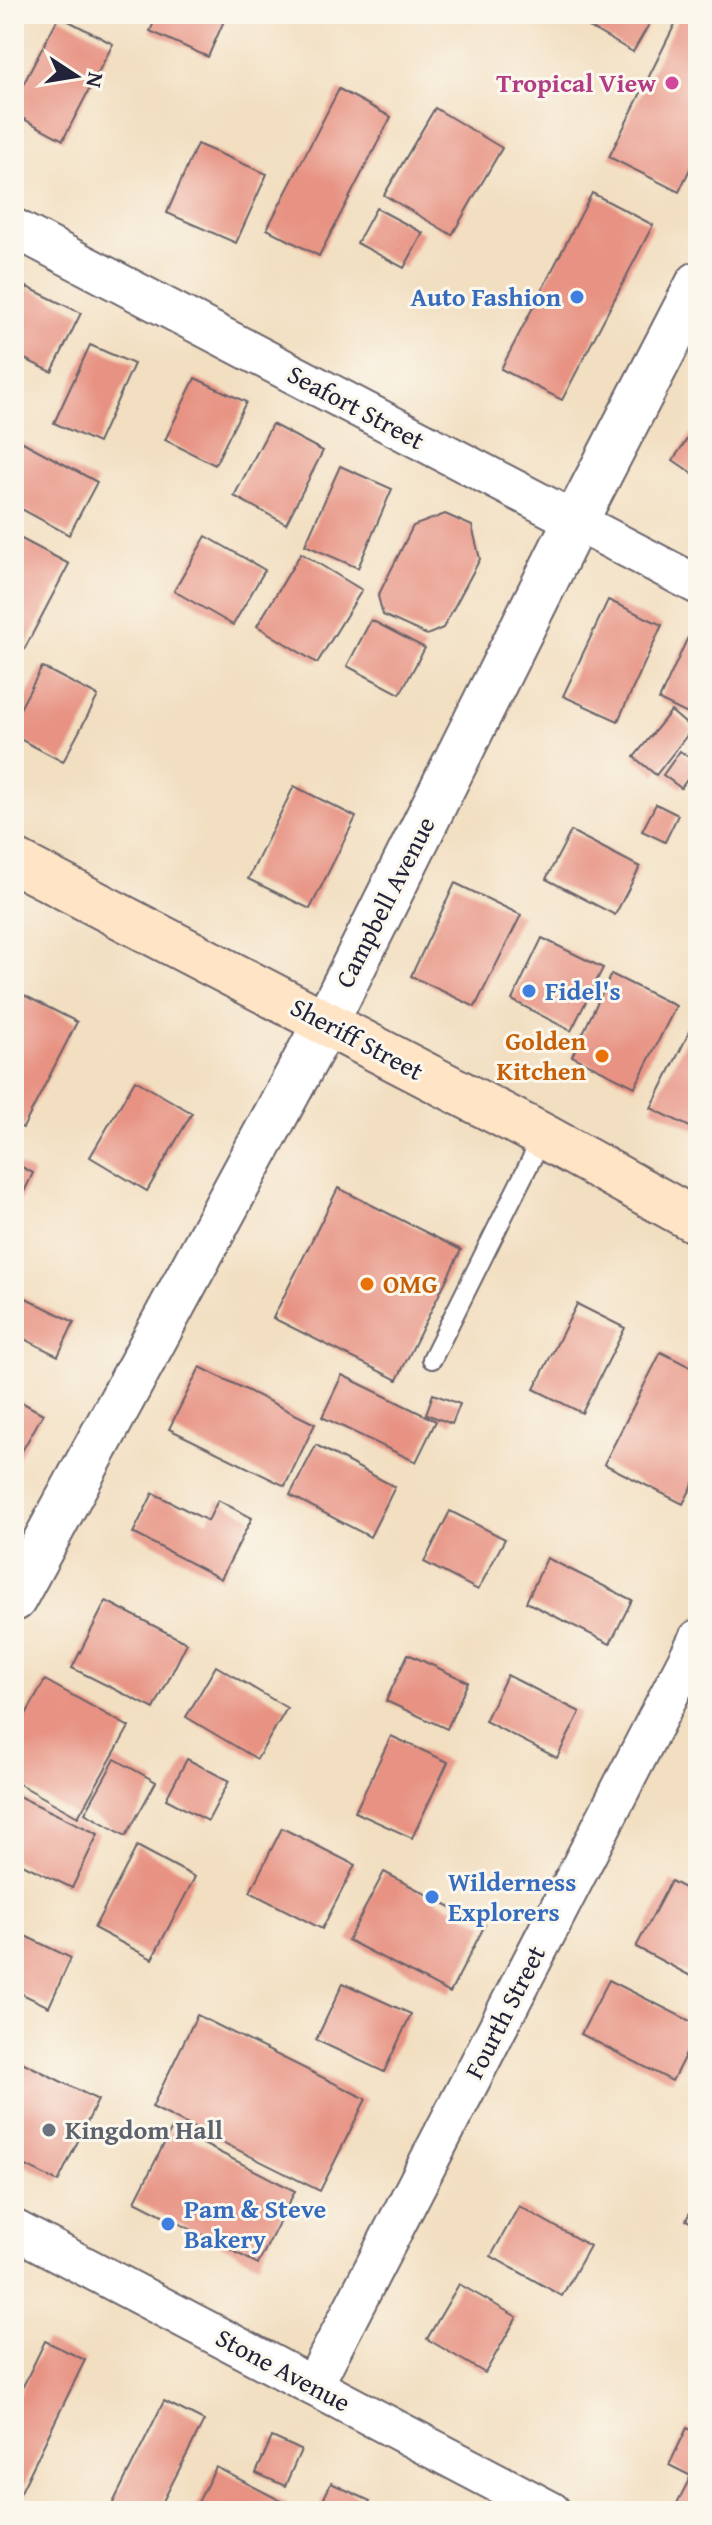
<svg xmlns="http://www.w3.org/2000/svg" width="712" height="2525" font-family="'Gentium Book Plus',serif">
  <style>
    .building { fill: #e79282 }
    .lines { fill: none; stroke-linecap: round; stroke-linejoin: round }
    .service-casing { stroke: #6b646a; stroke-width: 22 }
    .minor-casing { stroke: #6b646a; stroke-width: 42 }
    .tertiary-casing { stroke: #6b646a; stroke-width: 48 }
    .secondary-casing { stroke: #6b646a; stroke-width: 48 }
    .service { stroke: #fff; stroke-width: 18 }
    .minor { stroke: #fff; stroke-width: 38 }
    .tertiary { stroke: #fff; stroke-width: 44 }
    .secondary { stroke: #ffe4c6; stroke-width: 44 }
    .hotel-dot { fill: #d1479c; stroke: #fbf7ec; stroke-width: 3 }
    .shop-dot { fill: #3f7fe0; stroke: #fbf7ec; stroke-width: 3 }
    .food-dot { fill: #e8710a; stroke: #fbf7ec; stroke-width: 3 }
    .worship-dot { fill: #6b7280; stroke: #fbf7ec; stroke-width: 3 }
    .labels { text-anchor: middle; stroke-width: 6; stroke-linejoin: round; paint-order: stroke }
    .hotel-label { font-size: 26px; font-weight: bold; fill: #b23c85; stroke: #fbf7ec; text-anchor: end }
    .shop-label { font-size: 26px; font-weight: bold; fill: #366cbe; stroke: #fbf7ec; text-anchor: start }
    .street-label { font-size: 26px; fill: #22223b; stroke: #fbf7ec }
    .food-label { font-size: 26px; font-weight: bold; fill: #c56008; stroke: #fbf7ec; text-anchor: end }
    .worship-label { font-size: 26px; font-weight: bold; fill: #5b616d; stroke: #fbf7ec; text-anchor: start }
  </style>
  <rect width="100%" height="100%" fill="#fbf7ec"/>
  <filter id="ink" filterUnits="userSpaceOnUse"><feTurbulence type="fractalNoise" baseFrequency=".0125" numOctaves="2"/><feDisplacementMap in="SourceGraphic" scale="16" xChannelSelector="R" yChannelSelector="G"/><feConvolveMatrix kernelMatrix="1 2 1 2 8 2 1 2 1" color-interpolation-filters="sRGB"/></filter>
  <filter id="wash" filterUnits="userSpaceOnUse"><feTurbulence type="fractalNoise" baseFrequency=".006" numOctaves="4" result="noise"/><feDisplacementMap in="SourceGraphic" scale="32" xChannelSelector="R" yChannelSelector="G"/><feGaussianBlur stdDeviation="1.8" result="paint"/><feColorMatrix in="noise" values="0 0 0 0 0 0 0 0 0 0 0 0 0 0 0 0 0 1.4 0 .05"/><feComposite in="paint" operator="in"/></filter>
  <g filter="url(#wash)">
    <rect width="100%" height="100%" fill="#f2dec0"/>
    <g id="blocks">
      <g class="building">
        <path d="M158,14H227L208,57L150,31Z"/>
        <path d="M589,14H655L633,52L584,24Z"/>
        <path d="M680,14H698V152L679,192L609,157Z"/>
        <path d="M59,16L113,44L63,140L14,114V102Z"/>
        <path d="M339,89L391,117L319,256L267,229Z"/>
        <path d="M435,108L502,148L452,235L384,195Z"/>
        <path d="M197,144L267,174L236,243L167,213Z"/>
        <path d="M592,193L653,225L562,400L501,369Z"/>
        <path d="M376,208L423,233L404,268L357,243Z"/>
        <path d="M27,287L81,313L52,372L14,354V315Z"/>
        <path d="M90,345L134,364L98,443L54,423Z"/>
        <path d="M195,378L246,402L215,465L165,440Z"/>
        <path d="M698,423V477L673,460Z"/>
        <path d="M272,424L323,451L286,524L234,496Z"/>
        <path d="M21,441L97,482L69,535L14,505V454Z"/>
        <path d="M340,466L392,489L358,568L305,545Z"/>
        <path d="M445,514L472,526L480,559L443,628L427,635L383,615L378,596L413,526Z"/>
        <path d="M14,535L69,564L14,669Z"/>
        <path d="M206,536L265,570L233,625L174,591Z"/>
        <path d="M301,553L362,590L317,663L257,626Z"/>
        <path d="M608,600L662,625L618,721L563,696Z"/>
        <path d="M371,620L425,648L400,694L347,666Z"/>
        <path d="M688,637L698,642V719L659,700Z"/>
        <path d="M42,667L98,696L63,762L14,736V720Z"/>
        <path d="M671,711L692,729L656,775L634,757Z"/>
        <path d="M680,751L698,764L681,788L663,775Z"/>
        <path d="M294,786L356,817L310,909L248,879Z"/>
        <path d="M656,804L678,815L665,842L642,831Z"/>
        <path d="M571,831L640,867L615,915L546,879Z"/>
        <path d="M455,883L521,915L475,1007L411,976Z"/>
        <path d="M542,938L603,968L571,1031L512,1000Z"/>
        <path d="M611,974L676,1006L635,1087L572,1056Z"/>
        <path d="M14,990L77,1022L23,1128L14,1124Z"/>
        <path d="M698,1015V1131L651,1108Z"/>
        <path d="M135,1080L192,1113L147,1191L90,1157Z"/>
        <path d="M14,1163L33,1173L14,1213Z"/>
        <path d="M338,1188L461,1250L397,1380L273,1318Z"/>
        <path d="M14,1292L74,1322L58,1356L14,1334Z"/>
        <path d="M577,1304L625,1328L582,1413L534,1389Z"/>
        <path d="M661,1352L698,1371V1475L683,1504L604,1464Z"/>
        <path d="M200,1367L315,1424L285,1486L169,1429Z"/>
        <path d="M342,1375L436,1421L416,1462L322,1417Z"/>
        <path d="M433,1394L460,1404L452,1424L426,1414Z"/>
        <path d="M14,1398L43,1414L14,1465Z"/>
        <path d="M316,1445L395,1487L370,1537L290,1495Z"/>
        <path d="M153,1493L208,1521L218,1500L252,1518L221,1579L133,1533Z"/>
        <path d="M450,1511L505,1539L478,1590L424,1562Z"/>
        <path d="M547,1558L632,1600L610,1644L526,1602Z"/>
        <path d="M106,1601L187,1643L154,1709L72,1668Z"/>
        <path d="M408,1654L468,1682L447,1729L386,1701Z"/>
        <path d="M216,1666L287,1708L257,1759L186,1717Z"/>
        <path d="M507,1675L580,1712L557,1758L485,1721Z"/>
        <path d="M45,1680L129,1727L78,1817L14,1781V1736Z"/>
        <path d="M391,1736L448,1762L412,1838L355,1812Z"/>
        <path d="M115,1759L156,1782L126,1836L85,1813Z"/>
        <path d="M187,1759L229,1781L208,1821L166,1799Z"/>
        <path d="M14,1794L98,1834L72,1888L14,1860Z"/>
        <path d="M282,1828L355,1865L322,1929L250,1892Z"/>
        <path d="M137,1846L195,1877L152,1959L94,1928Z"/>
        <path d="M384,1872L485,1925L450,1993L348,1940Z"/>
        <path d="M671,1881L698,1895V1980L636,1947Z"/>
        <path d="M17,1932L71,1958L49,2007L14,1990V1939Z"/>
        <path d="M609,1980L698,2025V2030L672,2081L581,2034Z"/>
        <path d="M343,1983L411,2014L384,2072L316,2040Z"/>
        <path d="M197,2015L366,2099L320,2191L152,2107Z"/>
        <path d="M14,2058L98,2100L58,2182L14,2160Z"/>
        <path d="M172,2128L295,2191L258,2264L135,2201Z"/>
        <path d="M698,2196V2226L686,2220Z"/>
        <path d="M519,2206L590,2246L562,2296L491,2256Z"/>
        <path d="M459,2284L517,2317L485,2373L427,2339Z"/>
        <path d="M45,2341L85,2360L17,2500L14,2498V2405Z"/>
        <path d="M164,2401L204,2421L158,2511H109Z"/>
        <path d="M687,2428L698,2434V2511H673L691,2476L669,2465Z"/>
        <path d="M272,2437L301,2450L285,2486L256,2473Z"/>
        <path d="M216,2467L287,2504L284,2511L194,2510Z"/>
        <path d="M331,2483L370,2501L365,2511H318Z"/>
      </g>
    </g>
  </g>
  <g filter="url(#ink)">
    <use href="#blocks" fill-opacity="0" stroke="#6b646a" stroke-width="2"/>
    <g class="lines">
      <defs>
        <path id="service" d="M432,1359L543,1136"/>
        <g id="minor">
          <path d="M14,228L698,585"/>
          <path d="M14,2229L551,2511"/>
          <path d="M313,2386L698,1639"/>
        </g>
        <path id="tertiary" d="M14,1599L326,1022L575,522L698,284"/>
        <path id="secondary" d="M14,861L543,1136L698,1222"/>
      </defs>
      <use href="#service" class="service-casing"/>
      <use href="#minor" class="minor-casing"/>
      <use href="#tertiary" class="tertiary-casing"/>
      <use href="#secondary" class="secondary-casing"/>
      <use href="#service" class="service"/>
      <use href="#minor" class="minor"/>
      <use href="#tertiary" class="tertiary"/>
      <use href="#secondary" class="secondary"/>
    </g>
  </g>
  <circle class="hotel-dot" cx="672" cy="83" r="8"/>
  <g class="shop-dot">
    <circle cx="577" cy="297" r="8"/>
    <circle cx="529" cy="991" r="8"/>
    <circle cx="432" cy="1897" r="8"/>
    <circle cx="168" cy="2224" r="8"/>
  </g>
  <g class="food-dot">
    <circle cx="602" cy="1056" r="8"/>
    <circle cx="367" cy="1284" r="8"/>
  </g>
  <circle class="worship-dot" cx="49" cy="2130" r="8"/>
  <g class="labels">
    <g class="hotel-label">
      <text x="656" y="92">Tropical View</text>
    </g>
    <g class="shop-label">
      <text x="561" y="306" text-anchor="end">Auto Fashion</text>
      <text x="545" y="1000">Fidel's</text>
      <text x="448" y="1891">Wilderness<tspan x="448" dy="30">Explorers</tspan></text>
      <text x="184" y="2218">Pam &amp; Steve<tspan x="184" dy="30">Bakery</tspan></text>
    </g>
    <g class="street-label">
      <text transform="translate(356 407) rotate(28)" y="9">Seafort Street</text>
      <text transform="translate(385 902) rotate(-63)" y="9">Campbell Avenue</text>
      <text transform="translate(357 1039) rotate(28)" y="9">Sheriff Street</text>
      <text transform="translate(505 2012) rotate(-63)" y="9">Fourth Street</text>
      <text transform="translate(283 2370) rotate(28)" y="9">Stone Avenue</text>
    </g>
    <g class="food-label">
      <text x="586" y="1050">Golden<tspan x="586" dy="30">Kitchen</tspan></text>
      <text x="383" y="1293" text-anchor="start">OMG</text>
    </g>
    <g class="worship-label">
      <text x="65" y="2139">Kingdom Hall</text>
    </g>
  </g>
  <rect width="712" height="2525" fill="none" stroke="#fbf7ec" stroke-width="48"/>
  <g transform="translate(76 76) rotate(102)" stroke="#fbf7ec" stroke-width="6" paint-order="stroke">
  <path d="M0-6L14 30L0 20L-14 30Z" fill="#22223b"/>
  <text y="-12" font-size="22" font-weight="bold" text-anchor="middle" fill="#22223b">N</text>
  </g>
</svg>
